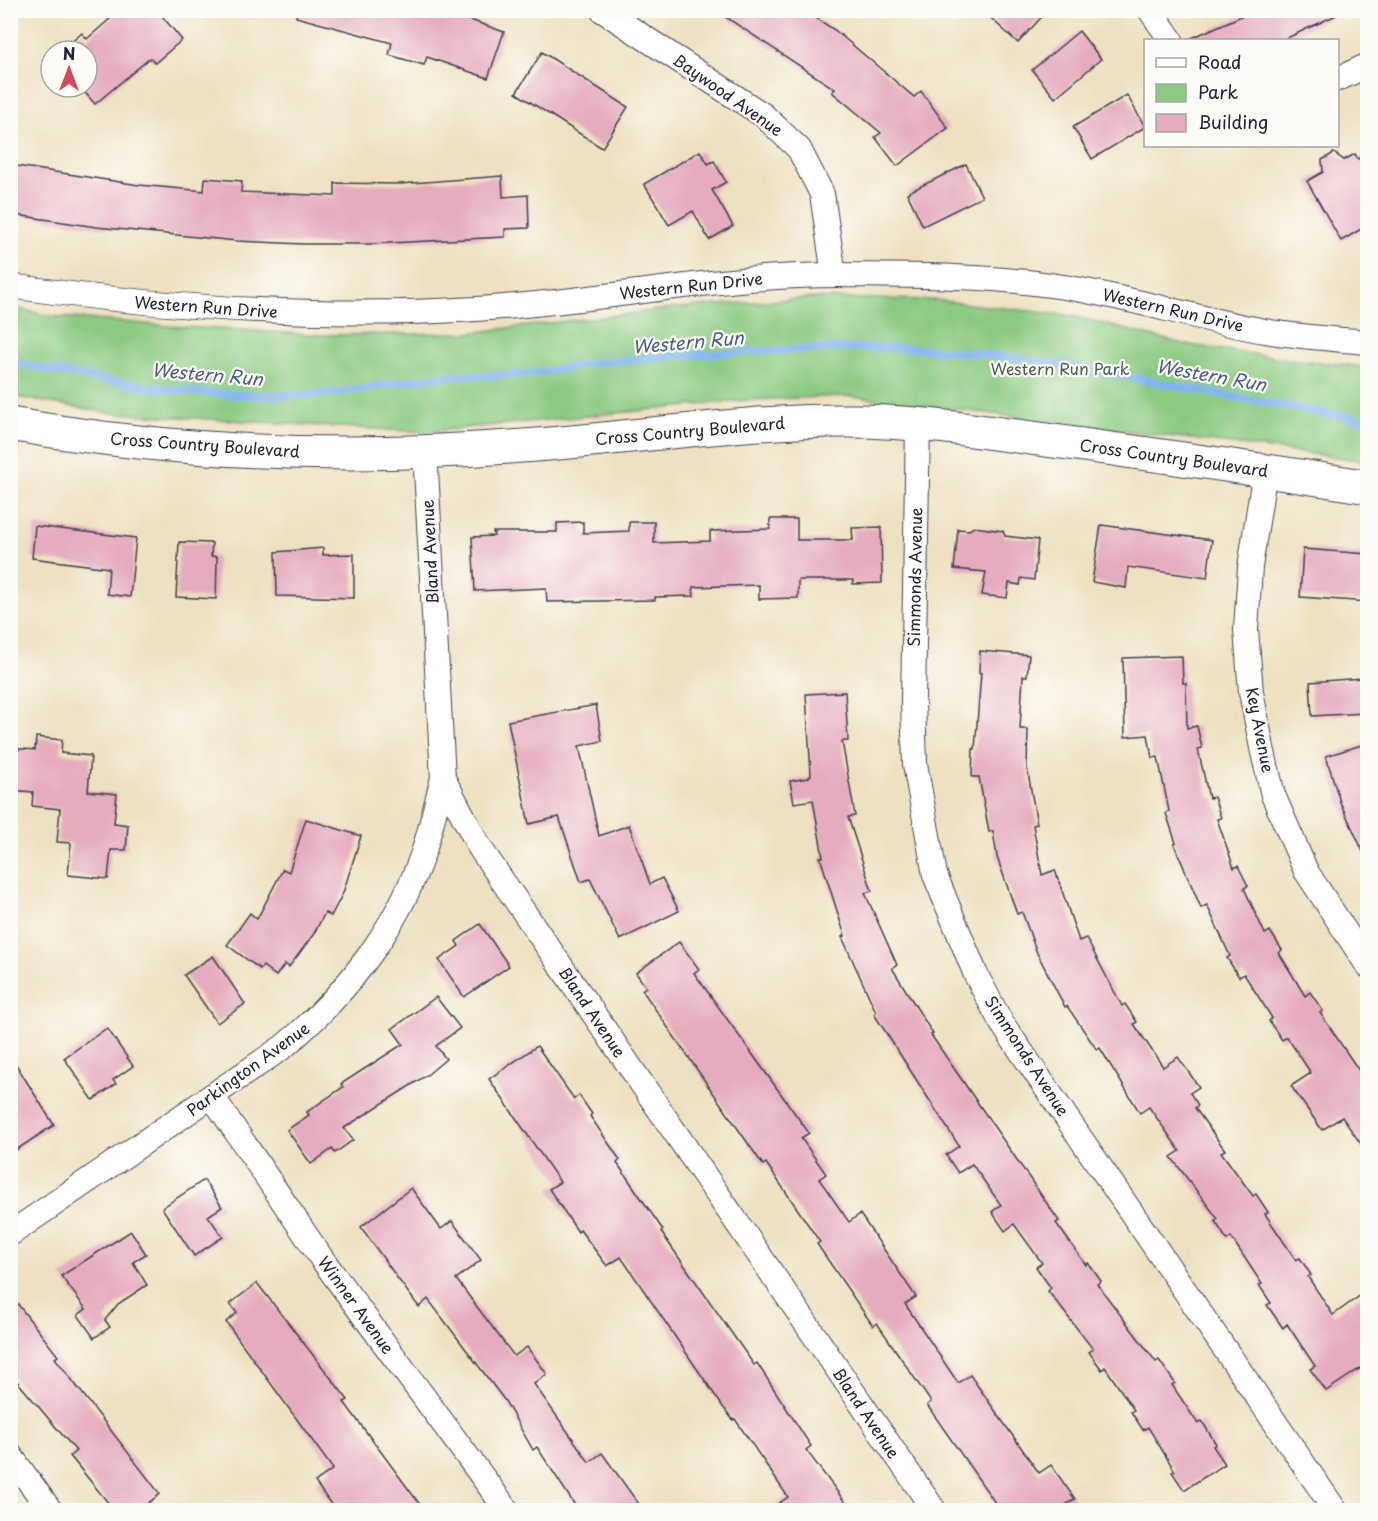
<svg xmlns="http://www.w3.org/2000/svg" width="1378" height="1521" font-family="'Playpen Sans',sans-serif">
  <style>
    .green { fill: #8bca81; stroke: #56765e; stroke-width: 1.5 }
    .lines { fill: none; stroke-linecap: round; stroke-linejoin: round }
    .stream { stroke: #82b3ee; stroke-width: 8 }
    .building { fill: #e5acbe }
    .minor-casing { stroke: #413f4f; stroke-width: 26 }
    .secondary-casing { stroke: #413f4f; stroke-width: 35 }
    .minor { stroke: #fff; stroke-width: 24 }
    .secondary { stroke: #fff; stroke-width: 33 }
    .labels { text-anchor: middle; stroke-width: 4.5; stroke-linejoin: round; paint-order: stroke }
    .street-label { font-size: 16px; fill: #22223b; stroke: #fdfcf7 }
    .park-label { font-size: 16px; fill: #475d54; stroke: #fdfcf7 }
    .water-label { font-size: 18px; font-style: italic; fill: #485c83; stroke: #fdfcf7 }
  </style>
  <rect width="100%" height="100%" fill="#fdfcf7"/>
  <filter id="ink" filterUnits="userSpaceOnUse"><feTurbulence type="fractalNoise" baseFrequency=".0167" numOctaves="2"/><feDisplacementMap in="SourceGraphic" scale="12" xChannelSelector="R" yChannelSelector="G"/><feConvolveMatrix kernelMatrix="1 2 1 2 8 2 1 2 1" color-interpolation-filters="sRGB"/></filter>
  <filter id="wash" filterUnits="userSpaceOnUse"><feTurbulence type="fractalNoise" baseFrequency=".008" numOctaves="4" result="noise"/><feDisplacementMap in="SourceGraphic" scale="24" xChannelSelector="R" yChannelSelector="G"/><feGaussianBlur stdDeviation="1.35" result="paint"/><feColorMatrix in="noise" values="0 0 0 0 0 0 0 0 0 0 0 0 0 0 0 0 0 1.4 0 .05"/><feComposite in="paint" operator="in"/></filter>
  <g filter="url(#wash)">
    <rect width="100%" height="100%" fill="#eee1c1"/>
    <path class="green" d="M810,298L935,300L1072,316L1183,344L1287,359L1367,367V461L851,396L747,400L426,432L110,413L11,396V307L49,316L169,326L322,335L468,333L675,308Z"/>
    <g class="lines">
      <path class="stream" d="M10,362C108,383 211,400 310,395C356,393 401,380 447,376C469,374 492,377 515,375C543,374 570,366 597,363C681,355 766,350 851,348C1026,344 1195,396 1368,420"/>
    </g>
    <g id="blocks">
      <g class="building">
        <path d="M120,10H157L182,40L155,63L150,58L95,104L80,87H87V51H61L82,33L87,39Z"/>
        <path d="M297,10H442L504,32L488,78L427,57L424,65L389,55L392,43L296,17Z"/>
        <path d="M715,10H804L836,31L914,97L921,91L948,128L897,166L875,137L881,133L832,92L835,89Z"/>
        <path d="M982,10H1048L1018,43Z"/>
        <path d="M1255,10H1347L1283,40H1187Z"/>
        <path d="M1079,31L1101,59L1055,98L1032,70Z"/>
        <path d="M542,52L628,107L602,148L516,93Z"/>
        <path d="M1127,95L1145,127L1092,159L1073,127Z"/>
        <path d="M700,151L708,164L714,161L726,182L712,190L733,226L709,240L693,211L669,225L644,184Z"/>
        <path d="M1334,153L1344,160L1355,154L1358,159L1368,153V225L1341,241L1307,181L1323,172L1322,160Z"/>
        <path d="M966,164L982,197L923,226L907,193Z"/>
        <path d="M10,165L139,185L204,191L205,178L242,181L241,192L335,196V183L400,184L502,176L503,197L528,195L529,228L505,229V237L370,244H304L237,241L96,227L10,214Z"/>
        <path d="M770,519H797V540H853L852,528L881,527L882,583L853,584V580H798V598L759,599V585L693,587L694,596L655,597V600L547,602L546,588L475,591L472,537L494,536L493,532H557V523L583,522V533L629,531V522H654V543L710,541V531L770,529Z"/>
        <path d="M1101,525L1212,540L1207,578L1128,567L1126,588L1092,582Z"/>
        <path d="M35,526L136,538L130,597L107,594L109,568L32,558Z"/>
        <path d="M974,527L1003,531L1005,536L1038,540L1034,580L1021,578L1020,585L1009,583L1007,598L982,595L986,572L954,569L958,529L969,530Z"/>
        <path d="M179,542L212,543L211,556L217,557V561L216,599L176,597Z"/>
        <path d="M323,548V555L354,554V598L277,596L276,552Z"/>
        <path d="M1303,549L1368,554V602L1300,597Z"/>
        <path d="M980,651L1029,655L1027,676H1023L1020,729H1028L1027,767L1037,824L1033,825L1042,875L1055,870L1079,941L1086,938L1122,1006L1125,1004L1137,1022L1134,1024L1163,1067L1178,1057L1199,1087L1190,1093L1198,1105L1195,1108L1225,1150L1221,1152L1253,1196L1256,1194L1268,1212L1265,1214L1296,1260L1300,1258L1311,1275L1308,1277L1333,1315L1368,1290V1363L1326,1391L1310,1369L1315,1366L1287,1324L1283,1328L1267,1305L1271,1303L1259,1285L1262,1284L1231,1237L1227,1240L1215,1221L1218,1219L1171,1157L1180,1151L1149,1107L1140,1113L1100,1048L1097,1050L1067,1006L1065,1007L1037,953L1022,912L1017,914L997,857L993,831L989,832L979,777H972L973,749H975L981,673H979Z"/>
        <path d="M1182,656L1183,683H1186L1187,728L1197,726L1202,748L1198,749L1209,798L1214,797L1221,818L1217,819L1234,868L1238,866L1248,886L1244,888L1265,934L1270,931L1282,950L1279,953L1305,996L1310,992L1323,1011L1320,1013L1368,1084V1154L1342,1117L1322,1130L1291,1086L1311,1073L1287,1037L1282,1040L1269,1021L1272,1018L1244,974L1239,977L1227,958L1230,956L1207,905L1201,908L1174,844L1176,843L1166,813L1169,811L1158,757L1152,758L1148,735L1125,737L1123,658Z"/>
        <path d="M1362,678L1365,713L1312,716L1310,682Z"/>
        <path d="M845,692L848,741H842L855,816L848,817L872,891L865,893L897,965L892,968L933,1034L931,1035L1059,1221L1056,1223L1086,1265L1088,1263L1101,1281L1097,1284L1156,1362L1159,1360L1175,1383L1172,1385L1198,1424L1202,1421L1216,1444L1213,1446L1225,1464L1184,1490L1172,1472L1175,1471L1148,1427L1143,1430L1131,1412L1134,1410L1105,1367L1102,1370L1089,1352L1093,1349L1048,1291L1051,1288L1036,1267L1042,1263L1014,1224L1005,1231L992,1212L1001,1205L972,1164L958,1173L946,1155L959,1146L874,1014L876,1012L842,937L845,936L820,857H823L813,800L794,803L790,781L808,778L811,775L806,694Z"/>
        <path d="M596,705L602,741L579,746L599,836L629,825L650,884L662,878L679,911L620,940L590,879L581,882L559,817L529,824L508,721Z"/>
        <path d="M36,737L62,740L61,753L91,756L88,791L117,794L114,823L128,825L126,850H111L108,879L68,875L71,843L57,842L60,809L32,806L33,792L10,790V748L35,750Z"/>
        <path d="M1368,743V862L1340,802L1326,756Z"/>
        <path d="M306,819L361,836L343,893L331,916L325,913L313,935L289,967L285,964L276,976L263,966L260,969L227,945L250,913L257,919L283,869L289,872Z"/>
        <path d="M480,924L509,966L464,997L439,960L459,946L456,941Z"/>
        <path d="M679,942L699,969L694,973L809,1133L801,1138L826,1174L819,1179L849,1222L860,1214L916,1297L905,1304L958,1383L970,1375L1039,1473L1051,1465L1075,1499L1058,1510H1000L927,1405L931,1402L877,1323L873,1326L817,1244L820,1242L766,1163L763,1165L642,990L646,987L636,973Z"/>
        <path d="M213,956L245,1004L217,1023L184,975Z"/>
        <path d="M436,997L460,1028L436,1046L446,1059L427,1075L344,1128L353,1140L335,1153L332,1149L311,1164L287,1130L309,1115L307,1112L343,1087L341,1084L403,1044L392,1029Z"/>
        <path d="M107,1028L133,1066L113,1080L116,1084L93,1100L64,1058Z"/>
        <path d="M537,1046L574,1099L579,1095L592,1114L590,1116L620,1160L617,1163L663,1230L661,1232L754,1365L757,1363L811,1446L806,1450L851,1510H769L788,1497L735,1419L733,1420L723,1407L621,1257L607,1266L580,1230L578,1232L549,1189L560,1182L489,1079Z"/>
        <path d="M10,1055L54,1125L10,1154Z"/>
        <path d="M204,1180L222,1207L208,1216L223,1237L194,1256L162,1208Z"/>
        <path d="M411,1188L441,1229L452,1221L481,1260L456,1279L514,1356L527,1347L547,1374L534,1384L589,1462L602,1453L643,1510H578L537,1447L533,1450L505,1401L428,1299L419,1307L398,1279L361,1227Z"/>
        <path d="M131,1231L146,1254L133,1262L147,1285L118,1304L105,1320L110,1327L94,1338L78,1315L86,1309L61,1276Z"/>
        <path d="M257,1283L348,1400L344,1402L424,1510H335L315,1482L333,1469L226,1322L237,1313L230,1304Z"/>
        <path d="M10,1294L58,1356L55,1358L160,1494L139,1510H114L70,1456L76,1451L10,1373Z"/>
      </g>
    </g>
  </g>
  <g filter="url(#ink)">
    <use href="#blocks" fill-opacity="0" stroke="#413f4f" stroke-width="1.5"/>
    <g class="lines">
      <defs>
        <g id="minor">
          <path d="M602,10L763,115L799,149L822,194L834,275"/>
          <path d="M1150,10L1171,40"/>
          <path d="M1338,79L1368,65"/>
          <path d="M10,286C165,308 320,319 476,309C597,302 716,275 838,275C911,276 985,275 1057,286C1128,296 1195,319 1265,331C1299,337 1334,339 1368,342"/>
          <path d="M918,424L913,701L915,764L935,875L976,975L1001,1022L1335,1510"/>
          <path d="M425,451L443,778L480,848L934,1510"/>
          <path d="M1265,470L1250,567L1246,630L1251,692L1262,748L1273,795L1306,871L1368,966"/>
          <path d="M212,1096L322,1259L507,1510"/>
          <path d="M10,1234L283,1047C344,997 397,929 423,853C431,829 436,803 443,778"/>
          <path d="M10,1455L50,1510"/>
        </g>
        <path id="secondary" d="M10,424C174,453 344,459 509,447C623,440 737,420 851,421C924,421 997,434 1069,443C1169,457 1268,470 1368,487"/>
      </defs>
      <use href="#minor" class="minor-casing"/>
      <use href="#secondary" class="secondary-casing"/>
      <use href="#minor" class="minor"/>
      <use href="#secondary" class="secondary"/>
    </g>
  </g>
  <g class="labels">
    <g class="street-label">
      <text transform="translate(728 95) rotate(35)" y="6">Baywood Avenue</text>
      <text transform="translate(691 286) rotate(-6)" y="6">Western Run Drive</text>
      <text transform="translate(206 307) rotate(4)" y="6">Western Run Drive</text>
      <text transform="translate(1173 310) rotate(13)" y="6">Western Run Drive</text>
      <text transform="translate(690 431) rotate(-5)" y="6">Cross Country Boulevard</text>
      <text transform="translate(205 445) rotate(4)" y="6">Cross Country Boulevard</text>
      <text transform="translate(1174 458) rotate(8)" y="6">Cross Country Boulevard</text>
      <text transform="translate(430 552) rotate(-93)" y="6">Bland Avenue</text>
      <text transform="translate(915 577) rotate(-89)" y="6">Simmonds Avenue</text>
      <text transform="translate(1260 730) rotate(79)" y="6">Key Avenue</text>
      <text transform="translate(592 1012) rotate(56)" y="6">Bland Avenue</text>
      <text transform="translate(1027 1056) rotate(57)" y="6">Simmonds Avenue</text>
      <text transform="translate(248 1069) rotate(-36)" y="6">Parkington Avenue</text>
      <text transform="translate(356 1305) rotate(54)" y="6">Winner Avenue</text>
      <text transform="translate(866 1413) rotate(56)" y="6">Bland Avenue</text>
    </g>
    <g class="park-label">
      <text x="1060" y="375">Western Run Park</text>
    </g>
    <g class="water-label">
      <text transform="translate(688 343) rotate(-5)" y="6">Western Run</text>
      <text transform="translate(207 375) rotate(5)" y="6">Western Run</text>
      <text transform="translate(1211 376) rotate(10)" y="6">Western Run</text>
    </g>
  </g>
  <rect width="1378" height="1521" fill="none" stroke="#fdfcf7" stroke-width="36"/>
  <rect x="1144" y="39" width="195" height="108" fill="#fdfcf7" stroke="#a5a5ac" stroke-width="1.5"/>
  <rect x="1156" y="58" width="30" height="9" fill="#ffffff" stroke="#a5a5ac" stroke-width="1.5"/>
  <text x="1198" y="69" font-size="18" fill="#22223b">Road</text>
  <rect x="1156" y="84" width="30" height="18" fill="#8bca81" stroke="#a5a5ac" stroke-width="1.5"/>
  <text x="1198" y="99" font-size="18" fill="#22223b">Park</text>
  <rect x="1156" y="114" width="30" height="18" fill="#e5acbe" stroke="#a5a5ac" stroke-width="1.5"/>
  <text x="1198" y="129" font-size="18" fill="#22223b">Building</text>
  <g transform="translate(69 69)"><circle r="28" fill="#fdfcf7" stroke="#a5a5ac" stroke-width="1.5"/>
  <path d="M0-4.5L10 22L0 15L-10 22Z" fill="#d1495b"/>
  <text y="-9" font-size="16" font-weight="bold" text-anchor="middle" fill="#22223b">N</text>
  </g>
</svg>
